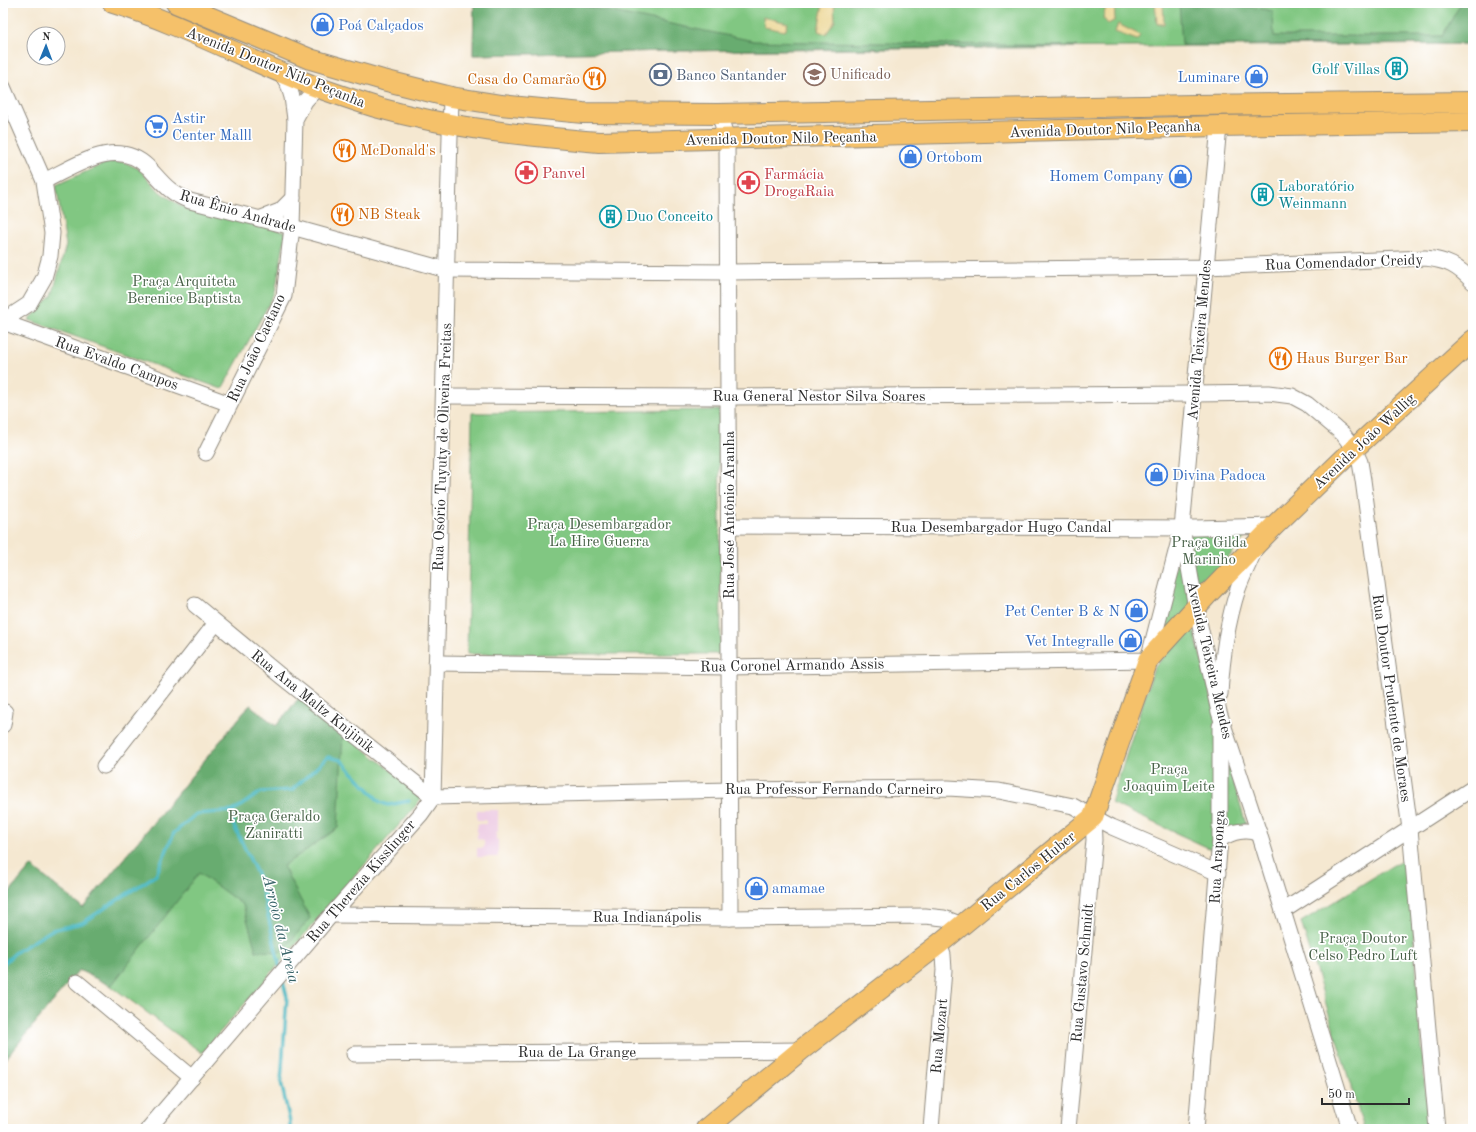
<svg xmlns="http://www.w3.org/2000/svg" width="1476" height="1132" font-family="'Old Standard TT',serif">
  <style>
    .built { fill: #efd0e6 }
    .green { fill: #81c782; stroke: #567956 }
    .forest { fill: #68ac70; stroke: #4a6c4e }
    .sand { fill: #eeda9e; stroke: #8c8264 }
    .lines { fill: none; stroke-linecap: round; stroke-linejoin: round }
    .stream { stroke: #4ab8c3; stroke-width: 3.5 }
    .minor-casing { stroke: #908a7e; stroke-width: 17 }
    .major-casing { stroke: #908a7e; stroke-width: 22 }
    .minor { stroke: #fff; stroke-width: 15 }
    .major { stroke: #f5c16b; stroke-width: 20 }
    .labels { text-anchor: middle; stroke-width: 3.5; stroke-linejoin: round; paint-order: stroke }
    .shop-label { font-size: 15px; fill: #366cbe; stroke: #fff; text-anchor: start }
    .street-label { font-size: 15px; fill: #2b2b2b; stroke: #fff }
    .culture-label { font-size: 15px; fill: #0d838f; stroke: #fff; text-anchor: start }
    .education-label { font-size: 15px; fill: #785e54; stroke: #fff; text-anchor: start }
    .service-label { font-size: 15px; fill: #4e5e75; stroke: #fff; text-anchor: start }
    .food-label { font-size: 15px; fill: #c56008; stroke: #fff; text-anchor: start }
    .health-label { font-size: 15px; fill: #be3a42; stroke: #fff; text-anchor: start }
    .park-label { font-size: 15px; fill: #496249; stroke: #fff }
    .water-label { font-size: 16px; font-style: italic; fill: #376368; stroke: #fff }
  </style>
  <rect width="100%" height="100%" fill="#fff"/>
  <filter id="ink" filterUnits="userSpaceOnUse"><feTurbulence type="fractalNoise" baseFrequency=".025" numOctaves="2"/><feDisplacementMap in="SourceGraphic" scale="8" xChannelSelector="R" yChannelSelector="G"/><feConvolveMatrix kernelMatrix="1 2 1 2 8 2 1 2 1" color-interpolation-filters="sRGB"/></filter>
  <filter id="wash" filterUnits="userSpaceOnUse"><feTurbulence type="fractalNoise" baseFrequency=".012" numOctaves="4" result="noise"/><feDisplacementMap in="SourceGraphic" scale="16" xChannelSelector="R" yChannelSelector="G"/><feGaussianBlur stdDeviation="0.9" result="paint"/><feColorMatrix in="noise" values="0 0 0 0 0 0 0 0 0 0 0 0 0 0 0 0 0 1.4 0 .05"/><feComposite in="paint" operator="in"/></filter>
  <g filter="url(#wash)">
    <rect width="100%" height="100%" fill="#f5e8d1"/>
    <path class="built" d="M477,810H498V832H496V839L498,840V857H477V848H484V840L477,839V824H486V820H477Z"/>
    <g class="green">
      <path d="M474,3H1473V44L673,51L473,55Z"/>
      <path d="M108,162H124L139,169L160,192L181,206L286,232L275,293L222,389L29,320L52,296L66,245L56,185Z"/>
      <path d="M719,410L721,654H467L472,413Z"/>
      <path d="M1249,532L1196,598L1190,533Z"/>
      <path d="M1181,544L1191,606L1155,647Z"/>
      <path d="M1192,623L1218,723L1213,850L1111,803L1154,668Z"/>
      <path d="M299,698L424,796L202,1053L111,986L79,970L3,1062V900L31,866L83,908L250,705L276,726Z"/>
      <path d="M1227,762L1246,824L1223,830Z"/>
      <path d="M1408,856L1428,1129H1364L1301,922Z"/>
    </g>
    <g class="forest">
      <path d="M474,3H580L588,7L754,41L1077,46L673,51L473,55Z"/>
      <path d="M1179,3H1231L1273,11L1274,36H1442L1461,3H1473V44L1182,45Z"/>
      <path d="M299,698L343,732L338,828L283,866L310,918L282,952L256,951L243,905L199,873L111,986L79,970L3,1062V900L31,866L83,908L250,705L276,726Z"/>
    </g>
    <g class="sand">
      <path d="M823,3H834L835,21L826,34L818,31Z"/>
      <path d="M1107,3L1114,4L1115,20L1108,24L1103,18Z"/>
      <path d="M1155,3H1163L1164,24H1157Z"/>
      <path d="M763,17L788,23L785,31L764,27Z"/>
      <path d="M1118,24L1140,35L1137,40L1115,32Z"/>
    </g>
    <g class="lines">
      <g class="stream">
        <path d="M3,964L16,952L52,930L82,923L156,875L174,833L196,814L233,811"/>
        <path d="M280,968L260,880L233,824V811L261,792L292,790L328,757L341,760L380,802L388,805L409,801"/>
        <path d="M282,978L287,997L281,1082L290,1122V1129"/>
      </g>
    </g>
  </g>
  <g filter="url(#ink)">
    <g class="lines">
      <defs>
        <g id="minor">
          <path d="M3,87L44,181L52,233L50,256L44,278L29,304L3,321"/>
          <path d="M718,114L722,123L727,139L730,918"/>
          <path d="M295,119L305,101L318,87"/>
          <path d="M1219,126L1182,528L1196,608L1219,712L1259,833L1350,1129"/>
          <path d="M44,181C76,166 116,136 148,167C162,182 169,193 190,201L292,227L447,270L729,272L1206,267L1425,258C1447,260 1458,266 1473,282"/>
          <path d="M259,219L280,211L293,198"/>
          <path d="M3,322L230,404"/>
          <path d="M444,396L729,397L1194,394L1269,393L1292,396L1307,404L1343,434L1354,449L1360,462L1363,480L1410,829L1437,1129"/>
          <path d="M206,453L284,296L292,227L295,119L292,97L288,84L280,71"/>
          <path d="M729,526L1195,528L1274,526"/>
          <path d="M195,605L282,677L433,797"/>
          <path d="M436,663L729,667L1148,660L1181,533"/>
          <path d="M1220,694C1222,658 1227,623 1238,589C1243,575 1250,562 1255,549"/>
          <path d="M3,725L5,712"/>
          <path d="M104,766L216,623"/>
          <path d="M433,797L730,790L948,788L999,791L1039,799L1073,806L1112,827L1218,873"/>
          <path d="M433,797L451,97"/>
          <path d="M1220,839C1234,831 1244,829 1259,833"/>
          <path d="M1283,911L1473,788"/>
          <path d="M331,915L730,918L925,916L944,918L962,925"/>
          <path d="M77,982L192,1078"/>
          <path d="M354,1054L801,1050"/>
          <path d="M148,1129L331,915L421,814L433,797"/>
          <path d="M931,1129L944,970L943,955L939,944"/>
          <path d="M1068,1129L1094,840L1093,817"/>
          <path d="M1196,1129L1220,839V726"/>
        </g>
        <g id="major">
          <path d="M113,3C183,24 250,62 319,88C339,95 359,102 379,108C450,128 526,136 599,142L1219,126L1473,122"/>
          <path d="M176,3L310,59L383,80L451,97L501,105L583,113L718,114L1194,105L1473,102"/>
          <path d="M706,1129L801,1050L939,944L1093,817L1148,660L1207,595L1274,526L1354,449L1473,340"/>
        </g>
      </defs>
      <use href="#minor" class="minor-casing"/>
      <use href="#major" class="major-casing"/>
      <use href="#minor" class="minor"/>
      <use href="#major" class="major"/>
    </g>
  </g>
  <defs>
    <symbol id="shop-ring" viewBox="-11 -11 22 22"><circle r="9.5" fill="#fff" stroke="#3f7fe0" stroke-width="1.5"/><path d="M-5-2.5h2.3a2.7 3.5 0 0 1 5.4 0H5L5.5 6h-11ZM-1.5-2.5h3a1.5 2.3 0 0 0-3 0Z" fill="#3f7fe0"/></symbol>
    <symbol id="building-ring" viewBox="-11 -11 22 22"><circle r="9.5" fill="#fff" stroke="#0f9aa8" stroke-width="1.5"/><path d="M-4-6H4V6H1V3H-1V6H-4ZM-2.5-4.3h1.7v1.8h-1.7ZM.8-4.3h1.7v1.8H.8ZM-2.5-1h1.7V.8h-1.7ZM.8-1h1.7V.8H.8Z" fill="#0f9aa8"/></symbol>
    <symbol id="school-ring" viewBox="-11 -11 22 22"><circle r="9.5" fill="#fff" stroke="#8d6e63" stroke-width="1.5"/><path d="M0-5L7-2L0 1L-7-2ZM-4 1L0 2.5L4 1V4Q0 6-4 4Z" fill="#8d6e63"/></symbol>
    <symbol id="bank-ring" viewBox="-11 -11 22 22"><circle r="9.5" fill="#fff" stroke="#5c6f8a" stroke-width="1.5"/><path d="M-6-4H6V4H-6ZM0-2.3a2.3 2.3 0 1 0 0 4.6a2.3 2.3 0 1 0 0-4.6Z" fill="#5c6f8a"/></symbol>
    <symbol id="restaurant-ring" viewBox="-11 -11 22 22"><circle r="9.5" fill="#fff" stroke="#e8710a" stroke-width="1.5"/><path d="M-5-6h1v4h1v-4h1v4h1v-4h1v5L-1.5 .5V6h-2V.5L-5-1ZM5-6V6H3V1.5H1.5Q1.5-4 5-6Z" fill="#e8710a"/></symbol>
    <symbol id="supermarket-ring" viewBox="-11 -11 22 22"><circle r="9.5" fill="#fff" stroke="#3f7fe0" stroke-width="1.5"/><path d="M-6-5.5h2.5l.6 2H6L4.5 2H-2.5L-4.4-4H-6ZM-1.5 3.2a1.3 1.3 0 1 0 .1 0ZM3 3.2a1.3 1.3 0 1 0 .1 0Z" fill="#3f7fe0"/></symbol>
    <symbol id="pharmacy-ring" viewBox="-11 -11 22 22"><circle r="9.5" fill="#fff" stroke="#e0444e" stroke-width="1.5"/><path d="M-2-6h4v4h4v4h-4v4h-4v-4h-4v-4h4Z" fill="#e0444e"/></symbol>
  </defs>
  <g fill-rule="evenodd">
    <use href="#shop-ring" x="310" y="12" width="25" height="25"/>
    <use href="#building-ring" x="1384" y="56" width="25" height="25"/>
    <use href="#school-ring" x="802" y="62" width="25" height="25"/>
    <use href="#bank-ring" x="648" y="62" width="25" height="25"/>
    <use href="#shop-ring" x="1244" y="64" width="25" height="25"/>
    <use href="#restaurant-ring" x="582" y="66" width="25" height="25"/>
    <use href="#supermarket-ring" x="144" y="114" width="25" height="25"/>
    <use href="#restaurant-ring" x="332" y="138" width="25" height="25"/>
    <use href="#shop-ring" x="898" y="144" width="25" height="25"/>
    <use href="#pharmacy-ring" x="514" y="160" width="25" height="25"/>
    <use href="#shop-ring" x="1168" y="164" width="25" height="25"/>
    <use href="#pharmacy-ring" x="736" y="170" width="25" height="25"/>
    <use href="#building-ring" x="1250" y="182" width="25" height="25"/>
    <use href="#restaurant-ring" x="330" y="202" width="25" height="25"/>
    <use href="#building-ring" x="598" y="204" width="25" height="25"/>
    <use href="#restaurant-ring" x="1268" y="346" width="25" height="25"/>
    <use href="#shop-ring" x="1144" y="462" width="25" height="25"/>
    <use href="#shop-ring" x="1124" y="598" width="25" height="25"/>
    <use href="#shop-ring" x="1118" y="628" width="25" height="25"/>
    <use href="#shop-ring" x="744" y="876" width="25" height="25"/>
  </g>
  <g class="labels">
    <g class="shop-label">
      <text x="338" y="30">Poá Calçados</text>
      <text x="1240" y="82" text-anchor="end">Luminare</text>
      <text x="172" y="123">Astir<tspan x="172" dy="17">Center Malll</tspan></text>
      <text x="926" y="162">Ortobom</text>
      <text x="1164" y="181" text-anchor="end">Homem Company</text>
      <text x="1172" y="480">Divina Padoca</text>
      <text x="1120" y="616" text-anchor="end">Pet Center B &amp; N</text>
      <text x="1114" y="646" text-anchor="end">Vet Integralle</text>
      <text x="772" y="893">amamae</text>
    </g>
    <g class="street-label">
      <text transform="translate(276 67) rotate(22)" y="5">Avenida Doutor Nilo Peçanha</text>
      <text transform="translate(1105 129) rotate(-2)" y="5">Avenida Doutor Nilo Peçanha</text>
      <text transform="translate(781 138) rotate(-1)" y="5">Avenida Doutor Nilo Peçanha</text>
      <text transform="translate(238 211) rotate(16)" y="5">Rua Ênio Andrade</text>
      <text transform="translate(1344 262) rotate(-2)" y="5">Rua Comendador Creidy</text>
      <text transform="translate(1199 340) rotate(-85)" y="5">Avenida Teixeira Mendes</text>
      <text transform="translate(256 348) rotate(-65)" y="5">Rua João Caetano</text>
      <text transform="translate(117 363) rotate(20)" y="5">Rua Evaldo Campos</text>
      <text x="819" y="401">Rua General Nestor Silva Soares</text>
      <text transform="translate(1364 441) rotate(-43)" y="5">Avenida João Wallig</text>
      <text transform="translate(442 447) rotate(-88)" y="5">Rua Osório Tuyuty de Oliveira Freitas</text>
      <text transform="translate(729 515) rotate(-90)" y="5">Rua José Antônio Aranha</text>
      <text x="1001" y="532">Rua Desembargador Hugo Candal</text>
      <text transform="translate(1210 660) rotate(77)" y="5">Avenida Teixeira Mendes</text>
      <text transform="translate(792 665) rotate(-1)" y="5">Rua Coronel Armando Assis</text>
      <text transform="translate(1392 698) rotate(82)" y="5">Rua Doutor Prudente de Moraes</text>
      <text transform="translate(313 701) rotate(39)" y="5">Rua Ana Maltz Knijinik</text>
      <text x="834" y="794">Rua Professor Fernando Carneiro</text>
      <text transform="translate(1217 857) rotate(-87)" y="5">Rua Araponga</text>
      <text transform="translate(1028 871) rotate(-39)" y="5">Rua Carlos Huber</text>
      <text transform="translate(361 881) rotate(-49)" y="5">Rua Therezia Kisslinger</text>
      <text x="647" y="922">Rua Indianápolis</text>
      <text transform="translate(1082 973) rotate(-85)" y="5">Rua Gustavo Schmidt</text>
      <text transform="translate(939 1036) rotate(-85)" y="5">Rua Mozart</text>
      <text x="577" y="1057">Rua de La Grange</text>
    </g>
    <g class="culture-label">
      <text x="1380" y="74" text-anchor="end">Golf Villas</text>
      <text x="1278" y="191">Laboratório<tspan x="1278" dy="17">Weinmann</tspan></text>
      <text x="626" y="221">Duo Conceito</text>
    </g>
    <g class="education-label">
      <text x="830" y="79">Unificado</text>
    </g>
    <g class="service-label">
      <text x="676" y="80">Banco Santander</text>
    </g>
    <g class="food-label">
      <text x="580" y="84" text-anchor="end">Casa do Camarão</text>
      <text x="360" y="155">McDonald's</text>
      <text x="358" y="219">NB Steak</text>
      <text x="1296" y="363">Haus Burger Bar</text>
    </g>
    <g class="health-label">
      <text x="542" y="178">Panvel</text>
      <text x="764" y="179">Farmácia<tspan x="764" dy="17">DrogaRaia</tspan></text>
    </g>
    <g class="park-label">
      <text x="184" y="286">Praça Arquiteta<tspan x="184" dy="17">Berenice Baptista</tspan></text>
      <text x="599" y="529">Praça Desembargador<tspan x="599" dy="17">La Hire Guerra</tspan></text>
      <text x="1209" y="547">Praça Gilda<tspan x="1209" dy="17">Marinho</tspan></text>
      <text x="1169" y="774">Praça<tspan x="1169" dy="17">Joaquim Leite</tspan></text>
      <text x="274" y="821">Praça Geraldo<tspan x="274" dy="17">Zaniratti</tspan></text>
      <text x="1363" y="943">Praça Doutor<tspan x="1363" dy="17">Celso Pedro Luft</tspan></text>
    </g>
    <g class="water-label">
      <text transform="translate(282 929) rotate(76)" y="6">Arroio da Areia</text>
    </g>
  </g>
  <rect width="1476" height="1132" fill="none" stroke="#fff" stroke-width="16"/>
  <g transform="translate(46 46) rotate(1)"><circle r="19" fill="#ffffff" stroke="#aaaaaa"/>
  <path d="M0-3L7 15L0 10L-7 15Z" fill="#1f6fb2"/>
  <text y="-6" font-size="11" font-weight="bold" text-anchor="middle" fill="#2b2b2b">N</text>
  </g>
  <path d="M1322 1098v6h87v-6" fill="none" stroke="#2b2b2b" stroke-width="2"/>
  <text x="1328" y="1098" font-size="12" fill="#2b2b2b" stroke="#ffffff" stroke-width="3" paint-order="stroke">50 m</text>
</svg>
